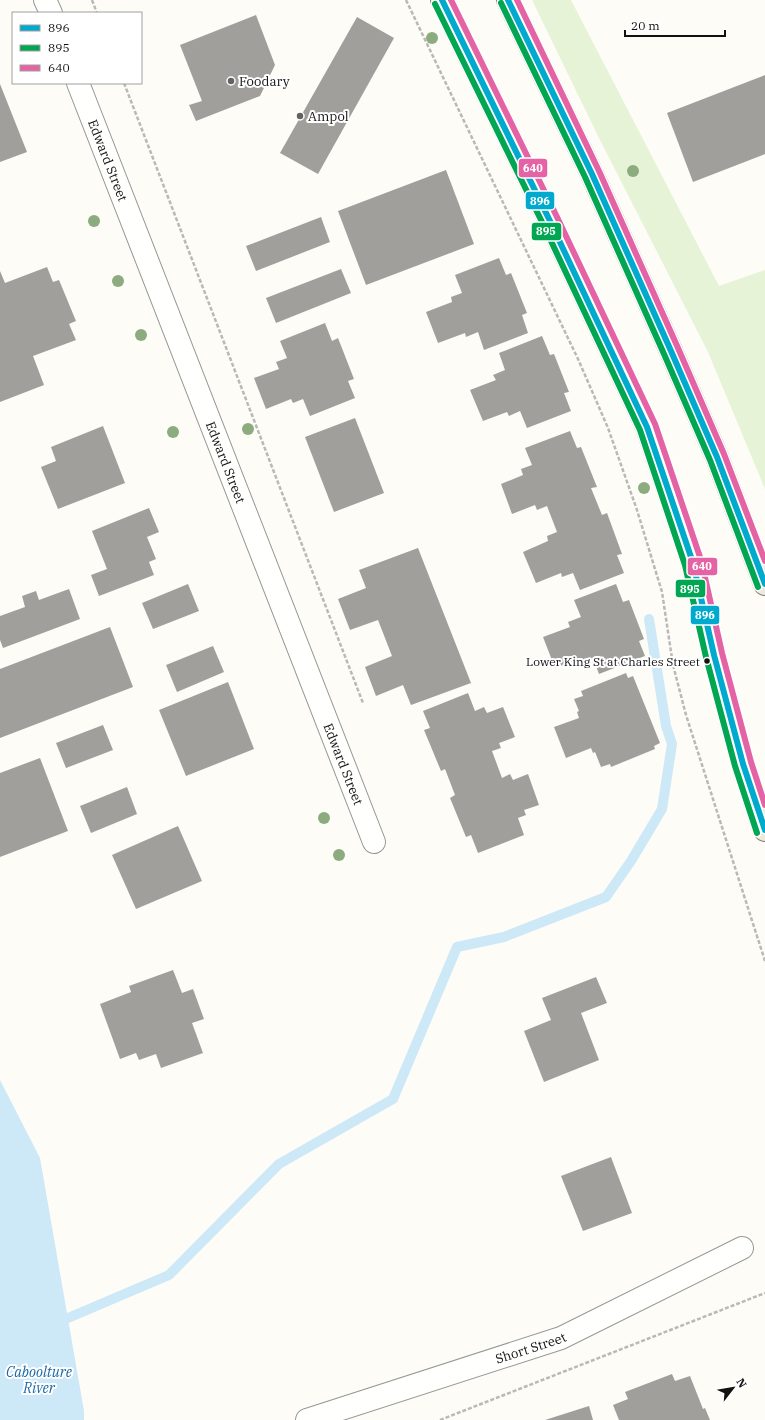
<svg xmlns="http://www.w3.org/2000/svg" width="765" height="1420" font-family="'IBM Plex Serif',serif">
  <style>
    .green { fill: #e7f3d7 }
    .water { fill: #cde8f7 }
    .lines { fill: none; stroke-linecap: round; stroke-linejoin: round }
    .stream { stroke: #cde8f7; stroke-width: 10 }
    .building { fill: #a19f9c }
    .street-casing { stroke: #979795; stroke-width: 24 }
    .primary-casing { stroke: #858482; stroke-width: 24 }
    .path { stroke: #b9b9b8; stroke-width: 2.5; stroke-dasharray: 4 2; stroke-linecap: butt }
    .street { stroke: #fffffe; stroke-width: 22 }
    .primary { stroke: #ede9dc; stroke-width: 22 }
    .bus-1-casing { stroke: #fff; stroke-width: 9 }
    .bus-2-casing { stroke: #fff; stroke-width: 9 }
    .bus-3-casing { stroke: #fff; stroke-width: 9 }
    .bus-1 { stroke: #00a9ce; stroke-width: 6 }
    .bus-2 { stroke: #00a651; stroke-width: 6 }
    .bus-3 { stroke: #e463a4; stroke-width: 6 }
    .tree { fill: #8cac80 }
    .poi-dot { fill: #646362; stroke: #fff; stroke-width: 1.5 }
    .bus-dot { fill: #111; stroke: #fff; stroke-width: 1.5 }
    .labels { text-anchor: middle; stroke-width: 4; stroke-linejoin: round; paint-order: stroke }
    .bus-label { font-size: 12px; fill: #111; stroke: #fff; text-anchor: end }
    .poi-label { font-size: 13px; fill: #111; stroke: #fff; text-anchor: start }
    .street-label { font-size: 13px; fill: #111; stroke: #fff }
    .water-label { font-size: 14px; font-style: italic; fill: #1768a6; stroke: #fff }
    .line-badge { stroke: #fff; stroke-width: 1.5 }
    .badge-label { font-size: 11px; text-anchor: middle; font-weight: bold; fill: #fff }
  </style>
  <rect width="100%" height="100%" fill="#fdfcf7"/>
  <path class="green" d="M532,0H571L719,286L765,270V489L708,352L599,138Z"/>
  <path class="water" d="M0,1080L40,1158L84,1411V1420H0Z"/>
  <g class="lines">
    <path class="stream" d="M68,1318L169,1275L279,1164L393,1099L457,947L504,937L606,897L631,861L662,809L672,744L666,726L649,619"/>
  </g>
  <g class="building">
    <path d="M256,15L275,65L260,96L196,121L189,105L202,101L180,45Z"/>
    <path d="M357,17L394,38L318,174L280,153Z"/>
    <path d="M765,75V154L693,182L667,113Z"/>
    <path d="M0,84L27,152L0,162Z"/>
    <path d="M446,170L474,244L366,285L338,211Z"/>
    <path d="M321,217L330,242L256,271L246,246Z"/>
    <path d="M499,258L506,275L511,273L527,313L522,315L528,333L484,350L478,332L466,337L465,333L438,343L426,312L452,302L451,297L462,293L455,275Z"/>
    <path d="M47,267L53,282L59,280L76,321L69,324L76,340L33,356L44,385L0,402V271L5,283Z"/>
    <path d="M341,269L351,293L276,323L266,298Z"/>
    <path d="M325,323L332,341L338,338L354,379L348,381L355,398L310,416L303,399L293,403L291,399L266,409L254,378L279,369L276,362L287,358L280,341Z"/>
    <path d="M542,336L550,355L554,354L569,392L564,393L571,411L527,428L520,411L509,416L507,412L483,421L470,390L496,380L493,375L505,370L499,353Z"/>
    <path d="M355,418L384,493L334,512L305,437Z"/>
    <path d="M103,426L125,483L58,509L41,467L56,461L51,447Z"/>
    <path d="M570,431L577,448L581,447L597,487L591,488L602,515L607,513L622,554L617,555L624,573L580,590L573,573L562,577L561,573L536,583L523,552L548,541L547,536L557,532L547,506L537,510L535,505L512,514L501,484L523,475L521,469L532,465L525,448Z"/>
    <path d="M149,508L159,532L147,537L156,559L149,562L154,575L99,596L91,575L107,569L92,531Z"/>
    <path d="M418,548L471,683L411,705L403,685L376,696L365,667L392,656L378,620L350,630L338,599L366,588L359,570Z"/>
    <path d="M188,584L199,611L153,629L142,603Z"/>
    <path d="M616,584L623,602L629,600L644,639L639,641L645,656L599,674L593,658L583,662L582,658L555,668L543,637L570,627L568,622L581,617L574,600Z"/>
    <path d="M69,589L80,619L3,648L0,640V616L25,607L22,596L36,591L39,600Z"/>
    <path d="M110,627L133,687L0,738V669Z"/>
    <path d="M213,646L224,672L177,692L166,665Z"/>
    <path d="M626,673L628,678L633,676L660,743L654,746L655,749L611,767L610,764L601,767L595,752L593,753L591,748L566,758L554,727L579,718L577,712L579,711L574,699L583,696L581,691Z"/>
    <path d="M228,682L254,749L186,776L159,710Z"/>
    <path d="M468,693L475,711L484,707L487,713L503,707L515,737L499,743L501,748L492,751L502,778L510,774L513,780L528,774L539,805L524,810L526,815L518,818L524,835L478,853L471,835L466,837L450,798L455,795L445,769L441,771L424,730L430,728L423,711Z"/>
    <path d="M103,725L113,750L66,768L56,743Z"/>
    <path d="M40,758L68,831L0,857V773Z"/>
    <path d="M127,787L137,814L91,833L80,806Z"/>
    <path d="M178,826L202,881L136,909L112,855Z"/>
    <path d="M173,970L182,993L193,989L204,1019L192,1023L203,1053L161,1068L156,1054L139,1060L136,1053L120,1059L100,1004L131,992L129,986Z"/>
    <path d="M596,977L607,1003L581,1013L599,1060L544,1082L524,1031L551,1020L542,998Z"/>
    <path d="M611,1157L632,1213L583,1231L561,1176Z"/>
    <path d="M672,1374L675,1381L690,1376L703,1409L705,1408L710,1420H619L613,1405L628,1399L625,1392Z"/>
    <path d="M589,1406L593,1420H545Z"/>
  </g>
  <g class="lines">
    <defs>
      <g id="street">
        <path d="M45,0L51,13"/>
        <path id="s1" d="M78,83L374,842"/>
        <path id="s2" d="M307,1420L561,1338L742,1248"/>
      </g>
      <g id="primary">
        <path d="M442,0L550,221L647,427L693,563L714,655L743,764L765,830"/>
        <path d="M508,0L592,174L671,351L717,457L765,584"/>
      </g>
    </defs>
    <use href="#street" class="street-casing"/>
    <use href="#primary" class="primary-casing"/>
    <g class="path">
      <path d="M92,0L97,13"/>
      <path d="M406,0L578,359L608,428L637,510L662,592L673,665L686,715L765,961"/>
      <path d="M124,83L363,703"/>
      <path d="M440,1420L765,1293"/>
    </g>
    <use href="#street" class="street"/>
    <use href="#primary" class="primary"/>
    <defs>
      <g id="bus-1">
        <path d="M442,0L550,221L647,427L693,563L714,655L743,764L765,830"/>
        <path d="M508,0L592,174L671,351L717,457L765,584"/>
      </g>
      <g id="bus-2">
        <path d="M501,3L585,177L664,354L710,460L758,587"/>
        <path d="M435,4L543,224L640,430L685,565L706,657L735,766L757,833"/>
      </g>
      <g id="bus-3">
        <path d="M451,0L557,217L655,424L701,560L722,653L751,762L765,805"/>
        <path d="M517,0L599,171L678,348L724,454L765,561"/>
      </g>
    </defs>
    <use href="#bus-1" class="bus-1-casing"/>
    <use href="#bus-2" class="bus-2-casing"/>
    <use href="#bus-3" class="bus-3-casing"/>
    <use href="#bus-1" class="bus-1"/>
    <use href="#bus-2" class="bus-2"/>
    <use href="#bus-3" class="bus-3"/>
  </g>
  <g class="tree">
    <circle cx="432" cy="38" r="6"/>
    <circle cx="633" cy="171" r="6"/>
    <circle cx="94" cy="221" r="6"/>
    <circle cx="118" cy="281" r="6"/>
    <circle cx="141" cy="335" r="6"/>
    <circle cx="248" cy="429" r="6"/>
    <circle cx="173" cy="432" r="6"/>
    <circle cx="644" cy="488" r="6"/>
    <circle cx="324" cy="818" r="6"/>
    <circle cx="339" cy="855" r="6"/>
  </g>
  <g class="poi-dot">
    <circle cx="231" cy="81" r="4"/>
    <circle cx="300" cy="116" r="4"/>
  </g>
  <circle class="bus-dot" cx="707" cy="661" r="3.5"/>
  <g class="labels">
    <g class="bus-label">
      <text x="700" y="666">Lower King St at Charles Street</text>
    </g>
    <g class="poi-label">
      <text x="239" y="86">Foodary</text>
      <text x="308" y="121">Ampol</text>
    </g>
    <g class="street-label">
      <text dy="5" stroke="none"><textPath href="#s1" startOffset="83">Edward Street</textPath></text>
      <text dy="5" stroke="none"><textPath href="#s1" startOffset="407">Edward Street</textPath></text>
      <text dy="5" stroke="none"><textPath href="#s1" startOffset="731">Edward Street</textPath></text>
      <text dy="5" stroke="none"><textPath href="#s2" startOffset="235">Short Street</textPath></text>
    </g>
    <g class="water-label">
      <text x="39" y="1377">Caboolture<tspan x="39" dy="16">River</tspan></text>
    </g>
  </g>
  <g class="line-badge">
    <rect x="518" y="158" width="30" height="20" rx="4" fill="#e463a4"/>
    <rect x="525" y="191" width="30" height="19" rx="4" fill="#00a9ce"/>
    <rect x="531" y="222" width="31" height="19" rx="4" fill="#00a651"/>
    <rect x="687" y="557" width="31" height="19" rx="4" fill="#e463a4"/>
    <rect x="675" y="579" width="31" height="19" rx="4" fill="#00a651"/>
    <rect x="690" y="605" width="30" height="20" rx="4" fill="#00a9ce"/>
  </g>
  <g class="badge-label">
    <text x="533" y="172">640</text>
    <text x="540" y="205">896</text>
    <text x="546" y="235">895</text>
    <text x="702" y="570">640</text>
    <text x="690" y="593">895</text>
    <text x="705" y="619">896</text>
  </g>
  <rect x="12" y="12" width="130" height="72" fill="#ffffff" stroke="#a0a0a0"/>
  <rect x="20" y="25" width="20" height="6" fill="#00a9ce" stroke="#a0a0a0"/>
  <text x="48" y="32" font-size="12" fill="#111111">896</text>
  <rect x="20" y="45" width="20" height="6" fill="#00a651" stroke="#a0a0a0"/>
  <text x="48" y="52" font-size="12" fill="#111111">895</text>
  <rect x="20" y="65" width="20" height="6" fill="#e463a4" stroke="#a0a0a0"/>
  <text x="48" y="72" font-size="12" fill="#111111">640</text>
  <g transform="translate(733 1388) rotate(59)" stroke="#ffffff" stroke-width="3" paint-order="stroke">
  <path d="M0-3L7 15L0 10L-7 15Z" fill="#111111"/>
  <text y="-6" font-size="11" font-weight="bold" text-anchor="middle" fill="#111111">N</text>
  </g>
  <path d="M625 30v6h100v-6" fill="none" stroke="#111111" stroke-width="2"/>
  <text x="631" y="30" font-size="12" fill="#111111" stroke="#ffffff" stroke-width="3" paint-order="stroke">20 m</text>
</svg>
